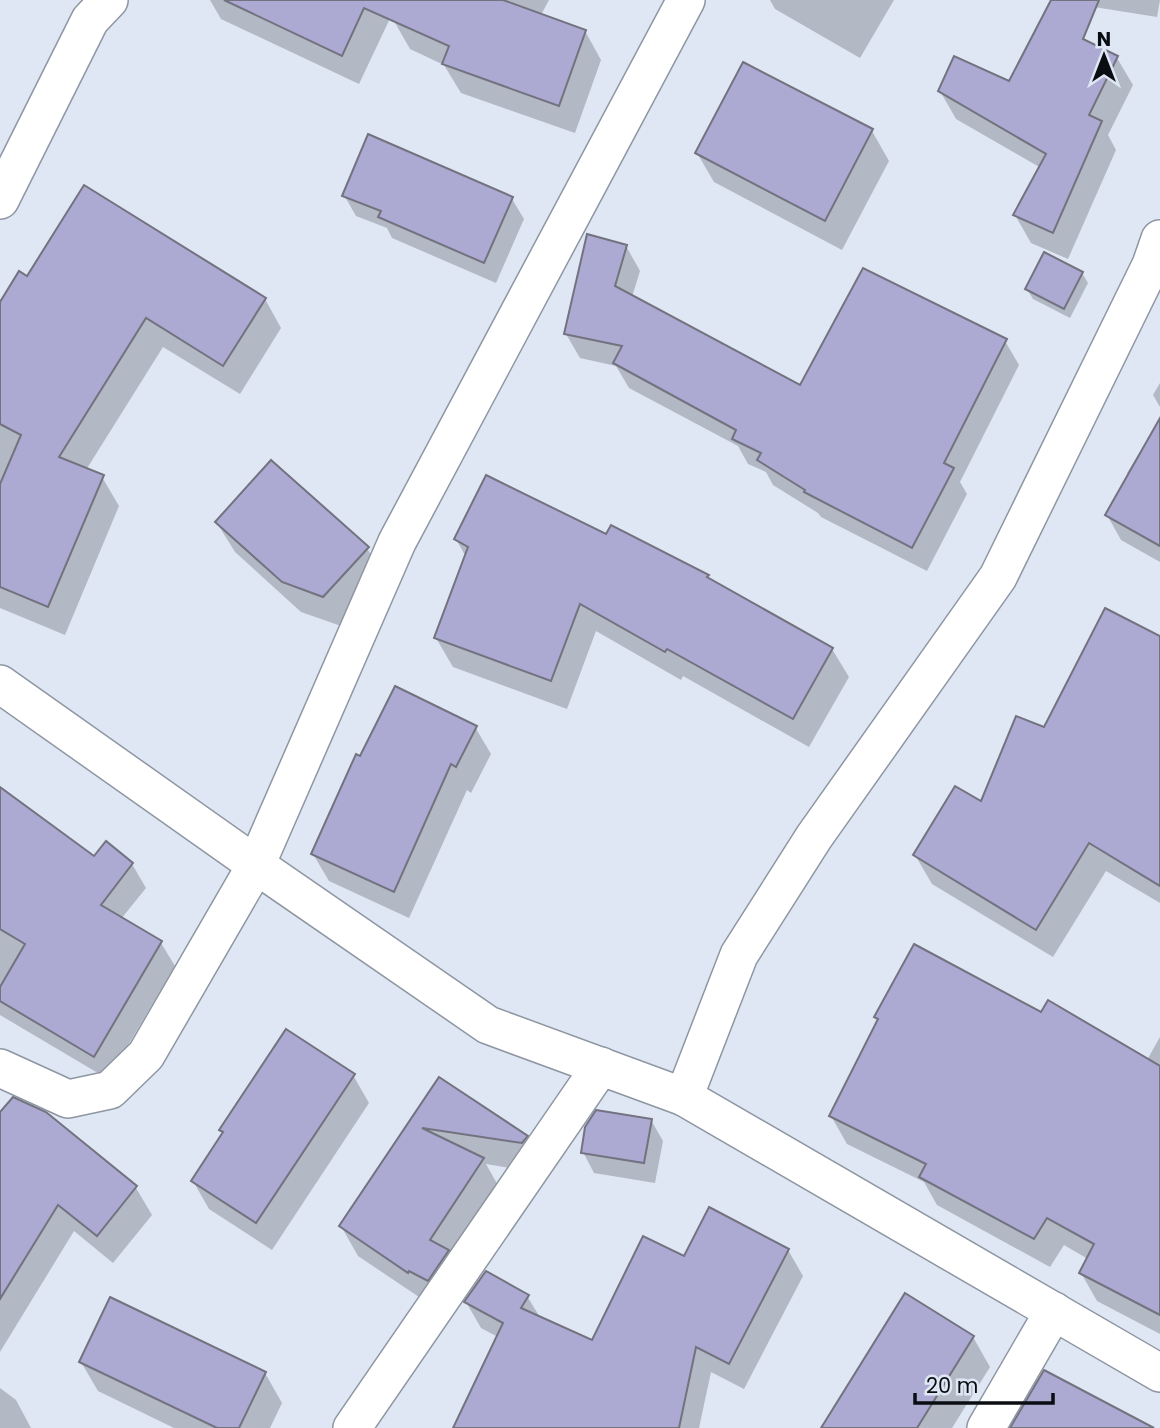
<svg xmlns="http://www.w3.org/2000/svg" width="1160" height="1428" font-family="Poppins,sans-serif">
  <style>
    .shadow { fill: #0003 }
    .building { fill: #aca9d3; stroke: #73727f; stroke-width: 2 }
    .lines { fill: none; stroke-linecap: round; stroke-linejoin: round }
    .street-casing { stroke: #8e96a2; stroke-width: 40 }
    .street { stroke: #fff; stroke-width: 37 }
  </style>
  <rect width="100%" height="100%" fill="#dfe7f5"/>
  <g class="shadow">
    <path d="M210,0H389L394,10L359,84L221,19Z"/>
    <path d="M403,0H549L541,15L585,31L601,60L575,133L461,93L444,65L410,49L394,21Z"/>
    <path d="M770,0H894L860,58L775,9Z"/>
    <path d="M1050,0H1160L1157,17Z"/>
    <path d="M1043,20L1117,58L1133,85L1108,135L1116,150L1068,259L1031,243L1015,215L1041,168L956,119L940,91L1010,83Z"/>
    <path d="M744,64L872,131L889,161L842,250L714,182L697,153Z"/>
    <path d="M344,195L512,199L524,219L496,283L392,238L387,228L356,216Z"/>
    <path d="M626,246L640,271L632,297L800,387L1005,341L1019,365L960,482L967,494L927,571L821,517L818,513L773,485L766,472L748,464L738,446L629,388L616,366L580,358L566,334Z"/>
    <path d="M1082,273L1088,283L1070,318L1033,299L1027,289Z"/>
    <path d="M27,278L265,299L281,328L240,394L163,347L86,470L102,477L119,506L65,635L0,608V305Z"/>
    <path d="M1160,383V407L1153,395Z"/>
    <path d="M1160,419V562L1121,540L1107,515L1129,477L1127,473Z"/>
    <path d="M217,523L367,548L384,578L341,626L301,612L235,552Z"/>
    <path d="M607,536L708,576L710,581L832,649L849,677L809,747L683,676L681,680L596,631L567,709L453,667L436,638L466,557L456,539Z"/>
    <path d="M1160,638V903L1106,871L1053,957L932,884L915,855L982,804L1045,730Z"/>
    <path d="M475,727L491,754L471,793L467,790L409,918L329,881L313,854Z"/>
    <path d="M95,859L132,864L146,888L121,919L161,943L175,966L108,1079L0,1015V862Z"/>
    <path d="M1041,1014L1147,1060L1160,1037V1334L1097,1301L1081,1273L1088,1259L1064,1245L1050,1267L937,1205L924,1182L847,1144L831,1116L879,1021L876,1017Z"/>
    <path d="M353,1075L369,1103L272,1250L209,1209L193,1181L224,1134L221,1130Z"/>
    <path d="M439,1079L526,1137L543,1167L539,1173L486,1164L500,1189L425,1301L358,1256L341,1226Z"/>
    <path d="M45,1114L136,1188L152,1215L113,1263L74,1231L0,1352V1115Z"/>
    <path d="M651,1120L663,1141L655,1183L594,1173L583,1152Z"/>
    <path d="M788,1250L803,1276L744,1389L711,1372L699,1428H455L498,1337L481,1328L466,1302L527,1296L541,1319L593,1343L685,1258Z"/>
    <path d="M973,1337L990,1367L952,1428H823Z"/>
    <path d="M81,1362L265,1373L282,1403L270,1428H174L98,1391Z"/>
    <path d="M0,1388L16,1400L31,1428H0Z"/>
  </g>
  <g class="building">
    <path d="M224,0H503L586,30L559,106L442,64L449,46L364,8L342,56Z"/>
    <path d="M1051,0H1099L1083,39L1118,56L1089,115L1102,121L1053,233L1013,215L1046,154L938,91L954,56L1009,81Z"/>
    <path d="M743,62L873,129L825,221L695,153Z"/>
    <path d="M368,134L513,197L484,263L378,217L381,211L342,196Z"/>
    <path d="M84,185L266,298L223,366L146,318L59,457L104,475L48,607L0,587V484L21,435L0,424V302L19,271L27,276Z"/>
    <path d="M587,234L627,245L615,286L800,385L863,268L1007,339L944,463L954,468L912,548L804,492L805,490L757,460L761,453L732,439L736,430L613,363L622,346L564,334Z"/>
    <path d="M1044,252L1083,272L1064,309L1025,289Z"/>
    <path d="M1160,418V546L1105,515Z"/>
    <path d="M271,460L369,547L323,597L282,582L215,522Z"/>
    <path d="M486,475L606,534L611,525L709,575L707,577L833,648L793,719L667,649L665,652L580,604L551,681L434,638L468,547L454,539Z"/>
    <path d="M1105,608L1160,636V886L1089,843L1036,930L913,855L955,786L981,801L1016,716L1044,727Z"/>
    <path d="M395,686L477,726L456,767L451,764L394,892L311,854L356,754L360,756Z"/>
    <path d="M0,787L94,856L106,841L133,863L101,905L162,941L94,1057L0,1001V987L25,944L0,929Z"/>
    <path d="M914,944L1041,1012L1048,1000L1160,1066V1315L1079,1273L1094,1244L1047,1218L1034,1239L919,1177L926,1164L829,1116L878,1019L874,1017Z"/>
    <path d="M286,1029L355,1074L256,1223L191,1181L223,1132L219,1130Z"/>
    <path d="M439,1077L528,1136L522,1143L422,1128L484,1158L430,1240L449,1250L428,1281L409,1271L408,1273L339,1226Z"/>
    <path d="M13,1097L46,1112L137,1186L97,1236L58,1205L0,1299V1112Z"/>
    <path d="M596,1110L652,1119L644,1163L581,1153L585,1127Z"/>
    <path d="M709,1207L789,1249L729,1364L696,1347L679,1428H453L503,1323L464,1302L486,1271L529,1295L521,1308L592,1340L643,1236L684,1256Z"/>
    <path d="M905,1293L974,1336L917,1428H821Z"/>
    <path d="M110,1297L266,1372L239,1428H217L79,1362Z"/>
    <path d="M1044,1370L1154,1428H1010Z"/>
  </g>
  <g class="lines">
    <defs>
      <g id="street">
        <path d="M0,200L90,20L109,0"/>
        <path d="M0,684L256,865L488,1025L684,1097L1160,1373"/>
        <path d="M0,1068L68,1099L110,1090L146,1055L256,865L397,542L686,0"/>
        <path d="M684,1097L739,955L814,837L998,577L1151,265L1160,239"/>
        <path d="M352,1428L601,1066"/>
        <path d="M986,1428L1054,1311"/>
      </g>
    </defs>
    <use href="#street" class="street-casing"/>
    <use href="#street" class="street"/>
  </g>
  <g transform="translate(1104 56)" stroke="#dfe7f5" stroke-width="5" paint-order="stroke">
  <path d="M0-5L12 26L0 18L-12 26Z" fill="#0a0d11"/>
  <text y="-10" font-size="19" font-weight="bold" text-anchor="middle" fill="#0a0d11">N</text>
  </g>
  <path d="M915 1393v10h138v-10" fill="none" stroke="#0a0d11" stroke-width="3.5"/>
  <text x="926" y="1393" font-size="21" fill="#0a0d11" stroke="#dfe7f5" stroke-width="5" paint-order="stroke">20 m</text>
</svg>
